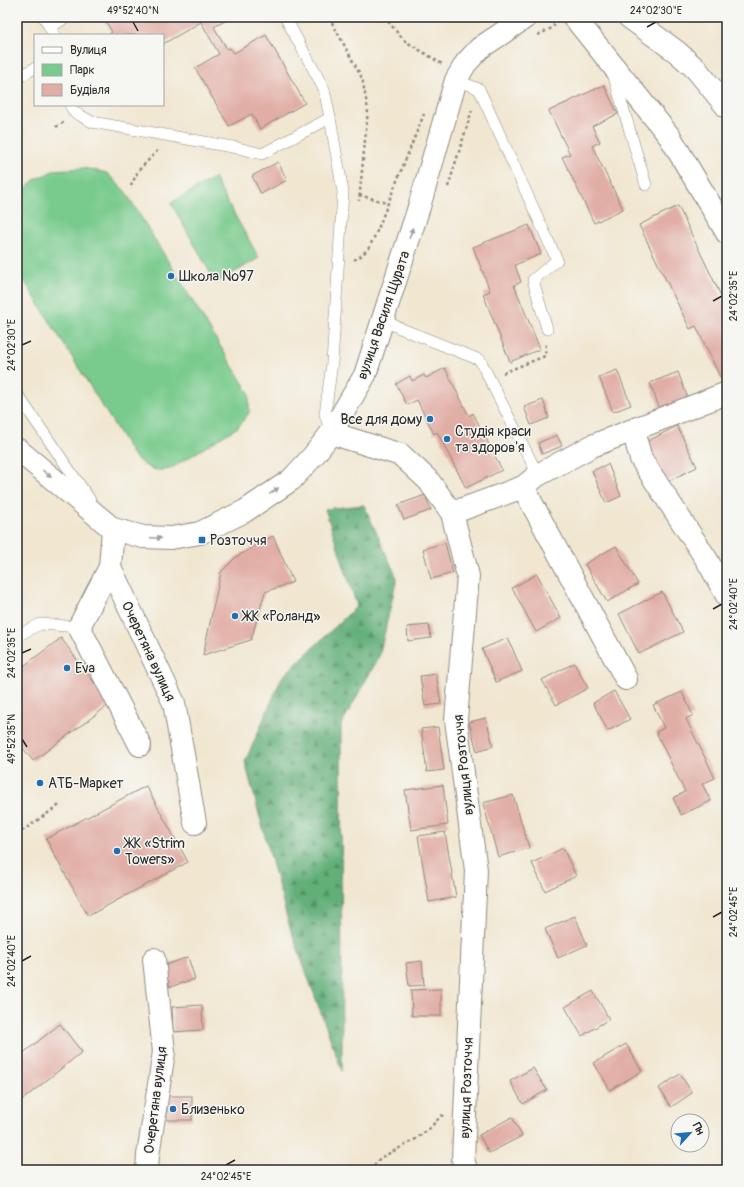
<svg xmlns="http://www.w3.org/2000/svg" width="744" height="1187" font-family="Pangolin,sans-serif">
  <style>
    .forest { fill: url(#forest-firs); stroke: #466d52 }
    .green { fill: #79cb8d; stroke: #527b5c }
    .building { fill: #e1aea5 }
    .lines { fill: none; stroke-linecap: round; stroke-linejoin: round }
    .service-casing { stroke: #8e897e; stroke-width: 12 }
    .minor-casing { stroke: #8e897e; stroke-width: 24 }
    .path { stroke: #8e897e; stroke-width: 2.5; stroke-dasharray: 3 3; stroke-linecap: butt }
    .service { stroke: #fff; stroke-width: 11 }
    .minor { stroke: #fff; stroke-width: 22 }
    .oneway { fill: #a0a0a0 }
    .ticks { fill: none; stroke: #2b2b2b; stroke-width: 1.5 }
    .poi-dot { fill: #1f6fb2; stroke: #f6f6f2; stroke-width: 1.5 }
    .labels { text-anchor: middle; stroke-width: 3; stroke-linejoin: round; paint-order: stroke }
    .poi-label { font-size: 14px; fill: #2b2b2b; stroke: #f6f6f2; text-anchor: start }
    .street-label { font-size: 14px; fill: #2b2b2b; stroke: #f6f6f2 }
    .neatline { fill: none; stroke: #2b2b2b; stroke-width: 1.5 }
    .ticks-label { font-size: 10px; text-anchor: middle; fill: #2b2b2b }
  </style>
  <defs>
    <pattern id="forest-firs" width="22" height="20" patternUnits="userSpaceOnUse"><rect width="22" height="20" fill="#62af78"/><path d="M5 1l3.5 6h-7zM16 11l3.5 6h-7z" fill="#518f63"/></pattern>
  </defs>
  <rect width="100%" height="100%" fill="#f6f6f2"/>
  <filter id="ink" filterUnits="userSpaceOnUse"><feTurbulence type="fractalNoise" baseFrequency=".025" numOctaves="2"/><feDisplacementMap in="SourceGraphic" scale="8" xChannelSelector="R" yChannelSelector="G"/><feConvolveMatrix kernelMatrix="1 2 1 2 8 2 1 2 1" color-interpolation-filters="sRGB"/></filter>
  <filter id="wash" filterUnits="userSpaceOnUse"><feTurbulence type="fractalNoise" baseFrequency=".012" numOctaves="4" result="noise"/><feDisplacementMap in="SourceGraphic" scale="16" xChannelSelector="R" yChannelSelector="G"/><feGaussianBlur stdDeviation="0.9" result="paint"/><feColorMatrix in="noise" values="0 0 0 0 0 0 0 0 0 0 0 0 0 0 0 0 0 1.4 0 .05"/><feComposite in="paint" operator="in"/></filter>
  <g filter="url(#wash)">
    <rect width="100%" height="100%" fill="#f1e7d1"/>
    <path class="forest" d="M364,505L397,578L379,657L341,725L342,1071L289,925L245,762L282,677L357,606L325,509Z"/>
    <g class="green">
      <path d="M83,168L107,173L125,191L249,393V413L238,427L170,469C151,472 147,468 133,455L22,277L17,268V200L20,194L34,180L55,170Z"/>
      <path d="M214,178L259,258L216,283L171,203Z"/>
    </g>
    <g id="blocks">
      <g class="building">
        <path d="M103,17H232L214,27L227,49L230,48L234,53L266,35L305,103L260,129L252,114L229,126L195,68L219,54L201,22L163,44V35H108L112,32Z"/>
        <path d="M604,85L618,114L592,126L600,142L592,146L623,209L594,223L562,157L570,154L549,111Z"/>
        <path d="M278,162L287,180L261,194L252,176Z"/>
        <path d="M678,206L724,302L727,300V376L721,379L696,326L690,329L639,225Z"/>
        <path d="M529,225L541,254L515,265L521,282L514,285L540,349L510,362L483,294L490,291L473,247Z"/>
        <path d="M445,368L469,416L473,413L502,470L466,488L437,432L434,434L417,400L407,405L396,384L410,376L412,381L424,375L426,378Z"/>
        <path d="M617,370L631,405L613,412L599,377Z"/>
        <path d="M678,372L689,401L661,412L650,383Z"/>
        <path d="M543,400L549,418L531,425L524,407Z"/>
        <path d="M677,426L697,467L664,483L644,443Z"/>
        <path d="M557,435L562,446L542,454L538,443Z"/>
        <path d="M608,464L621,496L606,503L592,471Z"/>
        <path d="M425,495L431,510L404,520L398,505Z"/>
        <path d="M273,536L293,582L265,592L251,640L203,655L221,572L236,557Z"/>
        <path d="M445,543L453,573L431,579L423,549Z"/>
        <path d="M616,546L638,584L607,602L585,564Z"/>
        <path d="M537,574L561,618L536,632L512,588Z"/>
        <path d="M662,592L683,632L639,654L619,614Z"/>
        <path d="M429,625L431,638L408,641L407,627Z"/>
        <path d="M61,638L110,704L33,761L17,740V671Z"/>
        <path d="M508,638L522,671L496,682L482,649Z"/>
        <path d="M574,663L588,688L556,705L542,680Z"/>
        <path d="M436,674L441,704L425,706L420,676Z"/>
        <path d="M614,691L630,719L608,731L593,703Z"/>
        <path d="M682,692L693,715L686,719L715,778L702,784L711,801L681,815L673,798L685,792L656,732L664,728L653,705Z"/>
        <path d="M486,718L493,746L477,751L469,722Z"/>
        <path d="M438,727L444,770L427,772L421,729Z"/>
        <path d="M443,785L448,825L411,830L405,790Z"/>
        <path d="M146,786L188,862L88,916L46,839Z"/>
        <path d="M513,795L529,848L498,857L483,803Z"/>
        <path d="M445,832L456,897L429,902L418,836Z"/>
        <path d="M563,848L576,876L545,891L532,863Z"/>
        <path d="M575,916L587,945L558,958L545,929Z"/>
        <path d="M188,957L195,979L170,987L163,966Z"/>
        <path d="M422,961L424,985L409,986L406,963Z"/>
        <path d="M441,989V1016H412L411,990Z"/>
        <path d="M593,991L609,1019L582,1036L565,1007Z"/>
        <path d="M202,1005L203,1030L173,1032L172,1007Z"/>
        <path d="M60,1024L82,1052L17,1104V1058Z"/>
        <path d="M626,1044L642,1071L610,1090L594,1063Z"/>
        <path d="M533,1068L547,1090L523,1104L510,1081Z"/>
        <path d="M680,1074L692,1093L671,1107L659,1088Z"/>
        <rect x="167" y="1096" width="25" height="24"/>
        <path d="M512,1117L522,1136L489,1153L479,1135Z"/>
      </g>
    </g>
  </g>
  <g filter="url(#ink)">
    <use href="#blocks" fill-opacity="0" stroke="#8e897e" stroke-width="1"/>
    <g class="lines">
      <defs>
        <g id="service">
          <path d="M44,17L54,35"/>
          <path d="M50,28L66,17"/>
          <path d="M613,74L646,185"/>
          <path d="M17,78L35,68"/>
          <path d="M456,80L479,89L557,260L533,280L547,329"/>
          <path d="M70,105L74,112L92,122L238,148L262,154L330,118L324,89L285,17"/>
          <path d="M330,118L343,192L332,363L325,414L331,433"/>
          <path d="M383,320L402,329L480,360L538,475"/>
          <path d="M17,394L90,500"/>
          <path d="M17,636L40,624L79,627"/>
        </g>
        <g id="minor">
          <path d="M574,17L670,137L727,233"/>
          <path d="M629,17L677,52L696,69L727,107"/>
          <path d="M637,428L636,441L641,459L707,560L727,596"/>
          <path d="M331,433L401,455L428,480L452,513L468,576L456,720L476,870L463,1159L466,1170"/>
          <path d="M17,449L113,529L143,537L171,538L200,533L245,511L291,480L314,455L331,433L365,375L419,207L456,80L466,63L480,48L526,17"/>
          <path d="M523,487L626,679"/>
          <path d="M452,513L523,487L538,475L592,446L727,393"/>
          <path d="M113,529L110,567L174,703L195,823"/>
          <path d="M110,567L79,627L140,745"/>
          <path d="M147,1170L148,1155L164,1052L154,959"/>
        </g>
      </defs>
      <use href="#service" class="service-casing"/>
      <use href="#minor" class="minor-casing"/>
      <g class="path">
        <path d="M329,17L362,78L368,110L359,201"/>
        <path d="M384,17L405,41L442,64"/>
        <path d="M538,35L554,27V21"/>
        <path d="M56,127L64,122"/>
        <path d="M131,186L138,171L159,149"/>
        <path d="M448,187L472,110"/>
        <path d="M359,195L388,203"/>
        <path d="M354,260L361,256L369,248L378,229L388,203L424,114"/>
        <path d="M503,373L545,356L546,343"/>
        <path d="M22,831L61,804"/>
        <path d="M370,1170L380,1158L413,1141L430,1128L441,1116L444,1115"/>
      </g>
      <use href="#service" class="service"/>
      <use href="#minor" class="minor"/>
    </g>
    <defs><path id="oneway-solid" d="M-6-.8H1V-3.2L6.5 0L1 3.2V.8H-6Z"/></defs>
    <g class="oneway">
      <use href="#oneway-solid" transform="translate(411 233) rotate(-72)"/>
      <use href="#oneway-solid" transform="translate(47 474) rotate(40)"/>
      <use href="#oneway-solid" transform="translate(274 491) rotate(-35)"/>
      <use href="#oneway-solid" transform="translate(156 538) rotate(2)"/>
    </g>
  </g>
  <path class="ticks" d="M133,22L138,31M647,27L656,22M713,301L722,296M22,345L31,341M713,609L722,604M22,653L31,649M22,739L27,747M713,917L722,912M22,961L31,956M226,1165L235,1160"/>
  <g class="poi-dot">
    <circle cx="171" cy="276" r="4"/>
    <circle cx="430" cy="419" r="4"/>
    <circle cx="447" cy="439" r="4"/>
    <rect x="198" y="536" width="8" height="8" rx="2"/>
    <circle cx="235" cy="616" r="4"/>
    <circle cx="67" cy="668" r="4"/>
    <circle cx="40" cy="783" r="4"/>
    <circle cx="117" cy="851" r="4"/>
    <circle cx="173" cy="1109" r="4"/>
  </g>
  <g class="labels">
    <g class="poi-label">
      <text x="179" y="281">Школа №97</text>
      <text x="422" y="424" text-anchor="end">Все для дому</text>
      <text x="455" y="436">Студія краси<tspan x="455" dy="16">та здоров'я</tspan></text>
      <text x="210" y="545">Розточчя</text>
      <text x="243" y="621">ЖК «Роланд»</text>
      <text x="75" y="673">Eva</text>
      <text x="48" y="788">АТБ-Маркет</text>
      <text x="125" y="848">ЖК «Strim<tspan x="125" dy="16">Towers»</tspan></text>
      <text x="181" y="1114">Близенько</text>
    </g>
    <g class="street-label">
      <text transform="translate(383 315) rotate(-71)" y="5">вулиця Василя Щурата</text>
      <text transform="translate(149 651) rotate(65)" y="5">Очеретяна вулиця</text>
      <text transform="translate(463 765) rotate(-96)" y="5">вулиця Розточчя</text>
      <text transform="translate(466 1088) rotate(-88)" y="5">вулиця Розточчя</text>
      <text transform="translate(155 1100) rotate(-83)" y="5">Очеретяна вулиця</text>
    </g>
  </g>
  <rect width="744" height="1187" fill="none" stroke="#f6f6f2" stroke-width="44"/>
  <rect x="34" y="34" width="130" height="72" fill="#f6f6f2" stroke="#a5a5a2"/>
  <rect x="42" y="47" width="20" height="6" fill="#ffffff" stroke="#a5a5a2"/>
  <text x="70" y="54" font-size="12" fill="#2b2b2b">Вулиця</text>
  <rect x="42" y="64" width="20" height="12" fill="#79cb8d" stroke="#a5a5a2"/>
  <text x="70" y="74" font-size="12" fill="#2b2b2b">Парк</text>
  <rect x="42" y="84" width="20" height="12" fill="#e1aea5" stroke="#a5a5a2"/>
  <text x="70" y="94" font-size="12" fill="#2b2b2b">Будівля</text>
  <g transform="translate(690 1133) rotate(63)"><circle r="19" fill="#f6f6f2" stroke="#a5a5a2"/>
  <path d="M0-3L7 15L0 10L-7 15Z" fill="#1f6fb2"/>
  <text y="-6" font-size="11" font-weight="bold" text-anchor="middle" fill="#2b2b2b">Пн</text>
  </g>
  <rect x="22" y="22" width="700" height="1143" class="neatline"/>
  <g class="ticks-label">
    <text x="133" y="14">49°52'40"N</text>
    <text x="656" y="14">24°02'30"E</text>
    <text transform="translate(733 296) rotate(-90)" y="4">24°02'35"E</text>
    <text transform="translate(11 345) rotate(-90)" y="4">24°02'30"E</text>
    <text transform="translate(733 604) rotate(-90)" y="4">24°02'40"E</text>
    <text transform="translate(11 653) rotate(-90)" y="4">24°02'35"E</text>
    <text transform="translate(11 739) rotate(-90)" y="4">49°52'35"N</text>
    <text transform="translate(733 912) rotate(-90)" y="4">24°02'45"E</text>
    <text transform="translate(11 961) rotate(-90)" y="4">24°02'40"E</text>
    <text x="226" y="1180">24°02'45"E</text>
  </g>
</svg>
